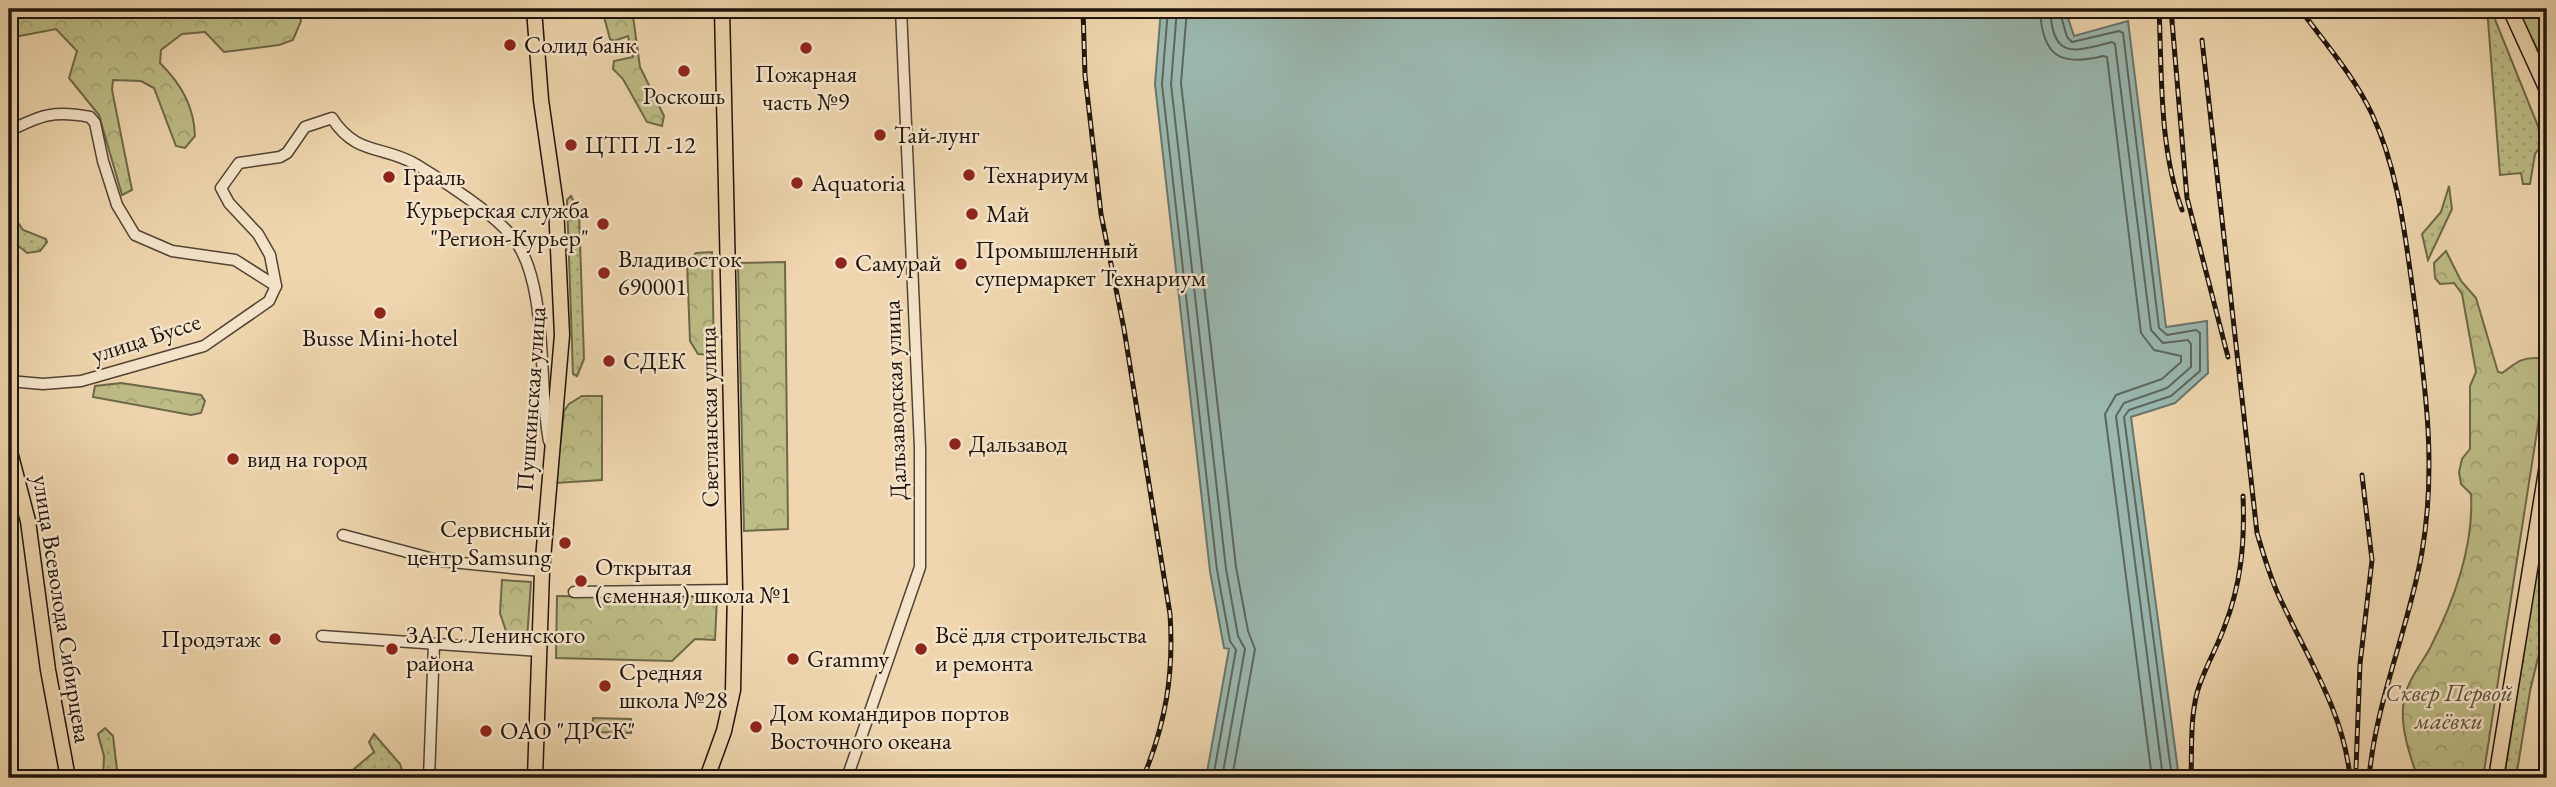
<svg xmlns="http://www.w3.org/2000/svg" width="2556" height="787" font-family="'EB Garamond',serif">
  <style>
    .grass { fill: url(#grass-dots); stroke: #6e6849; stroke-width: 2 }
    .forest { fill: url(#forest-crowns); stroke: #6e6849; stroke-width: 2 }
    .garden { fill: #bebd87; stroke: #6e6849; stroke-width: 2 }
    .water { fill: #9ab8b0; stroke: #68766e; stroke-width: 2 }
    .lines { fill: none; stroke-linecap: round; stroke-linejoin: round }
    .shore { stroke: #5c665e; stroke-width: 2 }
    .minor-casing { stroke: #524434; stroke-width: 13 }
    .major-casing { stroke: #1e140b; stroke-width: 17 }
    .minor { stroke: #f5e4ca; stroke-width: 10 }
    .major { stroke: #efd6ae; stroke-width: 14 }
    .rail-casing { stroke: #1e140b; stroke-width: 5 }
    .rail { stroke: #f5e4ca; stroke-width: 2.5; stroke-dasharray: 8; stroke-linecap: butt }
    .poi-dot { fill: #8f2418; stroke: #f5e4ca; stroke-width: 2.5 }
    .labels { text-anchor: middle; stroke-width: 5; stroke-linejoin: round; paint-order: stroke }
    .poi-label { font-size: 24px; fill: #1e140b; stroke: #f5e4ca; text-anchor: start }
    .street-label { font-size: 24px; fill: #1e140b; stroke: #f5e4ca }
    .park-label { font-size: 24px; font-style: italic; fill: #564f36; stroke: #f5e4ca }
  </style>
  <defs>
    <pattern id="grass-dots" width="8" height="8" patternUnits="userSpaceOnUse" patternTransform="scale(1.75)"><rect width="8" height="8" fill="#bebd87"/><path d="M2 2h.1M6 6h.1" fill="none" stroke="#a3a273" stroke-width="1.8" stroke-linecap="round"/></pattern>
    <pattern id="forest-crowns" width="20" height="18" patternUnits="userSpaceOnUse" patternTransform="scale(1.75)"><rect width="20" height="18" fill="#bebd87"/><path d="M2 6a3 3 0 1 1 6 0M12 15a3 3 0 1 1 6 0" fill="none" stroke="#a3a273"/></pattern>
  </defs>
  <rect width="100%" height="100%" fill="#efd6ae"/>
  <filter id="stains"><feTurbulence type="fractalNoise" baseFrequency=".00286" numOctaves="4"/><feColorMatrix values="0 0 0 0 .2 0 0 0 0 .09 0 0 0 0 .02 0 0 0 .5 -.17"/></filter>
  <radialGradient id="worn" r=".72"><stop offset=".6" stop-color="#630" stop-opacity="0"/><stop offset="1" stop-color="#630" stop-opacity=".3"/></radialGradient>
  <g class="grass">
    <path d="M2481,9H2490L2494,17L2544,141L2535,154L2530,184H2523L2521,173L2500,175L2488,20Z"/>
    <path d="M2449,186L2452,209L2428,260L2422,234L2441,212Z"/>
    <path d="M571,196L579,212L584,359L577,376L573,374L567,200Z"/>
    <path d="M13,215L23,230L46,239L47,242L40,251L27,253L9,238V217Z"/>
    <path d="M2541,540L2547,542V620L2530,691L2516,778H2504Z"/>
    <path d="M105,728L113,736L118,778H103L104,756L98,734Z"/>
    <path d="M374,734L400,764L405,778H375L354,769L374,752L369,742Z"/>
  </g>
  <g class="forest">
    <path d="M13,9H298L301,21L293,40L279,45L224,52L205,32L182,34L161,50L160,63C180,83 194,105 195,136L185,148L176,146L154,88L141,81L113,80L112,90L132,190L122,195L99,115L69,78L77,51L56,29L9,38V10Z"/>
    <path d="M602,9H632L640,67L664,116L662,126L647,122L623,79L613,69L614,61L633,57L628,36L614,41L610,39Z"/>
    <path d="M2517,9H2547V69Z"/>
    <path d="M2446,251L2461,281L2476,298L2498,372L2502,373C2516,363 2521,357 2538,358L2547,367L2483,778H2418C2409,754 2398,721 2405,695C2409,678 2422,663 2430,648C2453,603 2474,546 2471,494L2461,484L2459,472L2462,459L2470,449V386L2476,372L2462,294L2454,283L2440,284L2435,278L2434,263Z"/>
    <path d="M712,252L714,355L698,354L690,341L687,262L696,253Z"/>
    <path d="M785,262L788,529L744,531L738,263Z"/>
    <path d="M121,383L201,395L205,401L201,413L191,415L93,397L95,386Z"/>
    <path d="M582,396H602V480L556,483L564,411L569,404Z"/>
    <path d="M502,580L531,582L527,640L508,637L500,613Z"/>
    <path d="M557,596L717,597L715,640L695,639L672,661L556,658Z"/>
  </g>
  <path class="garden" d="M593,718L631,719V733L592,732Z"/>
  <path class="water" d="M1161,9H2065L2074,36L2128,21L2166,327L2207,321L2208,373L2175,403L2131,417L2179,778H1206L1229,649L1224,648L1210,571L1155,84Z"/>
  <g class="lines">
    <g class="shore">
      <path d="M1168,9L1162,84L1217,570L1230,641L1236,650L1213,778"/>
      <path d="M1177,9L1171,84L1226,569L1238,636L1245,649L1222,778"/>
      <path d="M1187,9L1181,83L1236,567L1248,631L1255,649L1232,778"/>
      <path d="M2040,9C2042,56 2060,67 2103,56L2107,57L2141,333L2154,350L2181,356V362L2162,379L2116,395L2105,414L2152,778"/>
      <path d="M2050,9C2053,60 2073,52 2112,42L2115,44L2151,330L2163,343L2188,340L2191,344V367L2167,388L2124,403L2116,416L2163,778"/>
      <path d="M2059,9L2067,37L2072,42L2119,31L2123,33L2159,328L2167,335L2196,330L2200,333V371L2171,396L2129,410L2124,417L2172,778"/>
    </g>
    <defs>
      <g id="minor">
        <path d="M9,131C41,115 54,110 90,117L95,123L103,161L117,205L135,235L172,251L235,260L276,286"/>
        <path d="M9,381L43,384L81,381L204,346L269,301L276,286L270,255L258,234L229,203L221,188L239,163L280,157L287,153L305,127L332,118C356,156 384,145 417,165C444,181 496,215 514,239C549,284 538,386 549,441"/>
        <path d="M343,535L441,561L542,571"/>
        <path d="M574,592L735,590"/>
        <path d="M322,636L540,651"/>
        <path d="M429,778L434,644"/>
        <path d="M847,778L920,567V448L901,9"/>
      </g>
      <g id="major">
        <path d="M534,9L541,100L556,205L562,335L542,571L535,778"/>
        <path d="M2510,9L2547,90"/>
        <path d="M9,448L28,521L48,670L68,778"/>
        <path d="M707,778L724,731L733,690L735,590L722,9"/>
        <path d="M2496,778L2547,465"/>
      </g>
    </defs>
    <use href="#minor" class="minor-casing"/>
    <use href="#major" class="major-casing"/>
    <use href="#minor" class="minor"/>
    <use href="#major" class="major"/>
    <defs>
      <g id="rail">
        <path d="M1083,9L1085,75L1101,214L1124,329L1170,614C1174,673 1166,723 1143,778"/>
        <path d="M2159,9C2162,74 2159,148 2182,210"/>
        <path d="M2171,9L2187,198L2228,357"/>
        <path d="M2300,9C2324,42 2354,76 2372,114C2399,172 2405,236 2414,299C2425,385 2437,464 2422,552C2409,628 2376,700 2369,778"/>
        <path d="M2202,40L2257,533C2263,553 2269,574 2278,594C2305,654 2344,711 2350,778"/>
        <path d="M2356,768L2360,664L2372,560L2362,475"/>
        <path d="M2191,778C2192,750 2190,720 2197,693C2203,671 2216,650 2224,628C2241,585 2245,543 2243,496"/>
      </g>
    </defs>
    <use href="#rail" class="rail-casing"/>
    <use href="#rail" class="rail"/>
  </g>
  <g class="poi-dot">
    <circle cx="510" cy="45" r="7"/>
    <circle cx="806" cy="48" r="7"/>
    <circle cx="684" cy="71" r="7"/>
    <circle cx="880" cy="135" r="7"/>
    <circle cx="571" cy="145" r="7"/>
    <circle cx="969" cy="175" r="7"/>
    <circle cx="389" cy="177" r="7"/>
    <circle cx="797" cy="183" r="7"/>
    <circle cx="972" cy="214" r="7"/>
    <circle cx="603" cy="224" r="7"/>
    <circle cx="841" cy="263" r="7"/>
    <circle cx="961" cy="264" r="7"/>
    <circle cx="604" cy="273" r="7"/>
    <circle cx="380" cy="313" r="7"/>
    <circle cx="609" cy="361" r="7"/>
    <circle cx="955" cy="444" r="7"/>
    <circle cx="233" cy="459" r="7"/>
    <circle cx="565" cy="543" r="7"/>
    <circle cx="581" cy="581" r="7"/>
    <circle cx="275" cy="639" r="7"/>
    <circle cx="392" cy="649" r="7"/>
    <circle cx="921" cy="649" r="7"/>
    <circle cx="793" cy="659" r="7"/>
    <circle cx="605" cy="686" r="7"/>
    <circle cx="756" cy="727" r="7"/>
    <circle cx="486" cy="731" r="7"/>
  </g>
  <g class="labels">
    <g class="poi-label">
      <text x="524" y="53">Солид банк</text>
      <text x="806" y="82" text-anchor="middle">Пожарная<tspan x="806" dy="28">часть №9</tspan></text>
      <text x="684" y="104" text-anchor="middle">Роскошь</text>
      <text x="894" y="143">Тай-лунг</text>
      <text x="585" y="153">ЦТП Л -12</text>
      <text x="983" y="183">Технариум</text>
      <text x="403" y="185">Грааль</text>
      <text x="811" y="191">Aquatoria</text>
      <text x="589" y="218" text-anchor="end">Курьерская служба<tspan x="589" dy="28">"Регион-Курьер"</tspan></text>
      <text x="986" y="222">Май</text>
      <text x="975" y="258">Промышленный<tspan x="975" dy="28">супермаркет Технариум</tspan></text>
      <text x="618" y="267">Владивосток<tspan x="618" dy="28">690001</tspan></text>
      <text x="855" y="271">Самурай</text>
      <text x="380" y="346" text-anchor="middle">Busse Mini-hotel</text>
      <text x="623" y="369">СДЕК</text>
      <text x="969" y="452">Дальзавод</text>
      <text x="247" y="467">вид на город</text>
      <text x="551" y="537" text-anchor="end">Сервисный<tspan x="551" dy="28">центр Samsung</tspan></text>
      <text x="595" y="575">Открытая<tspan x="595" dy="28">(сменная) школа №1</tspan></text>
      <text x="406" y="643">ЗАГС Ленинского<tspan x="406" dy="28">района</tspan></text>
      <text x="935" y="643">Всё для строительства<tspan x="935" dy="28">и ремонта</tspan></text>
      <text x="261" y="647" text-anchor="end">Продэтаж</text>
      <text x="807" y="667">Grammy</text>
      <text x="619" y="680">Средняя<tspan x="619" dy="28">школа №28</tspan></text>
      <text x="770" y="721">Дом командиров портов<tspan x="770" dy="28">Восточного океана</tspan></text>
      <text x="500" y="739">ОАО "ДРСК"</text>
    </g>
    <g class="street-label">
      <text transform="translate(146 338) rotate(-18)" y="8">улица Буссе</text>
      <text transform="translate(531 399) rotate(-86)" y="8">Пушкинская улица</text>
      <text transform="translate(895 400) rotate(-92)" y="8">Дальзаводская улица</text>
      <text transform="translate(709 417) rotate(-91)" y="8">Светланская улица</text>
      <text transform="translate(62 609) rotate(81)" y="8">улица Всеволода Сибирцева</text>
    </g>
    <g class="park-label">
      <text x="2449" y="701">Сквер Первой<tspan x="2449" dy="28">маёвки</tspan></text>
    </g>
  </g>
  <rect width="2556" height="787" fill="none" stroke="#efd6ae" stroke-width="35"/>
  <rect x="10" y="10" width="2535" height="766" fill="none" stroke="#1e140b" stroke-width="3.5"/>
  <rect x="18" y="18" width="2521" height="752" fill="none" stroke="#1e140b" stroke-width="2"/>
  <rect width="100%" height="100%" filter="url(#stains)"/>
  <rect width="100%" height="100%" fill="url(#worn)"/>
</svg>
